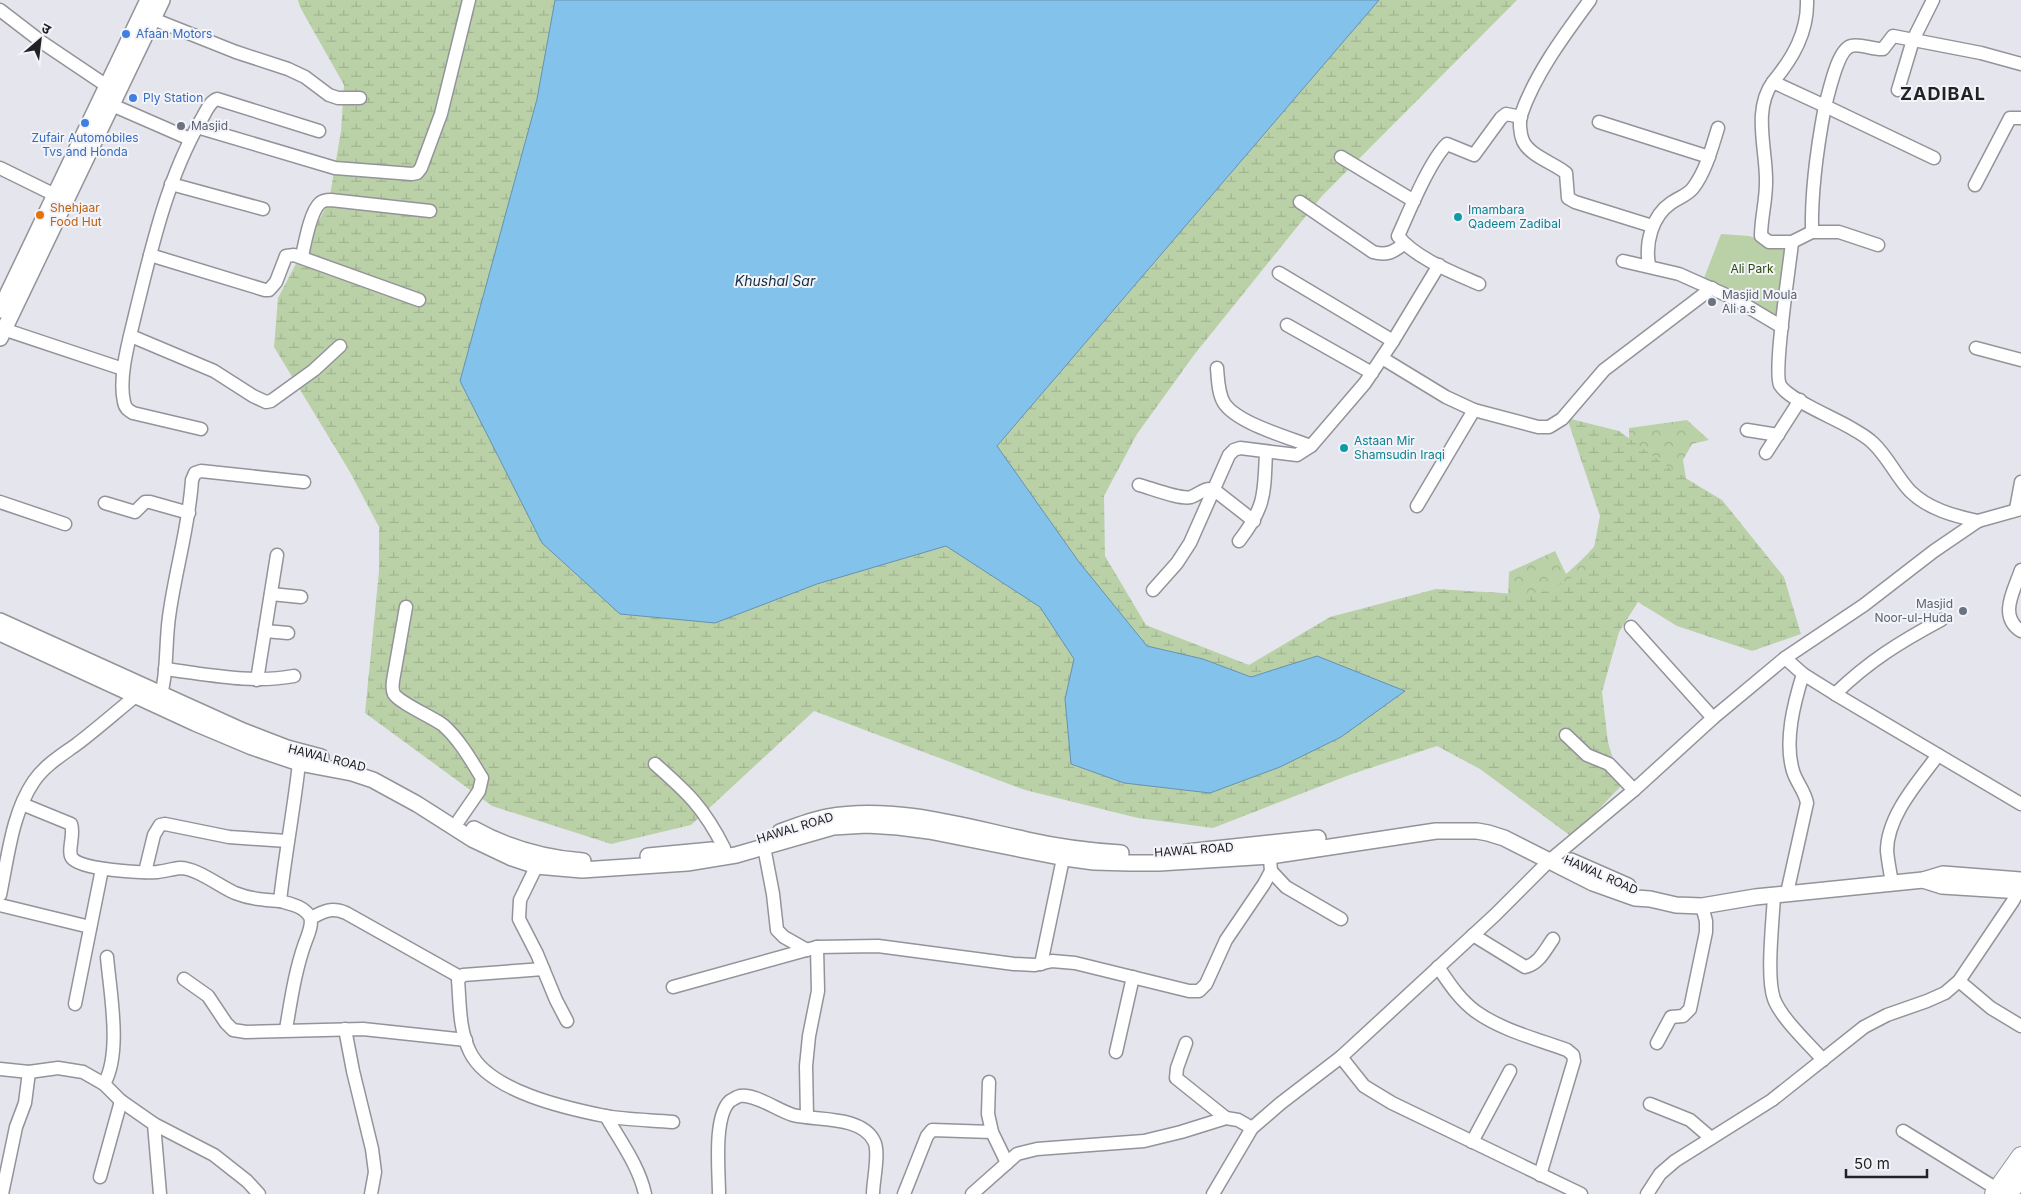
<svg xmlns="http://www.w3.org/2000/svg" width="2021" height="1194" font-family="Inter,'Noto Sans Devanagari',sans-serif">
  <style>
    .green { fill: #bad1a8 }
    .forest { fill: url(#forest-crowns) }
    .wetland { fill: url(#wetland-marsh) }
    .water { fill: #83c2eb; stroke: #6692b0 }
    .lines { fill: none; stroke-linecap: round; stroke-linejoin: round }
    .minor-casing { stroke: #939399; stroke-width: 15 }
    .major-casing { stroke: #939399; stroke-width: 18 }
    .highway-casing { stroke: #939399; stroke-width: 20 }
    .minor { stroke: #fff; stroke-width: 12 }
    .major { stroke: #fff; stroke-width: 15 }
    .highway { stroke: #fff; stroke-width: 18 }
    .shop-dot { fill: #3f7fe0; stroke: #f3f3fa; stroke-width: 2 }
    .worship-dot { fill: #6b7280; stroke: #f3f3fa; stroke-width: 2 }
    .food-dot { fill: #e8710a; stroke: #f3f3fa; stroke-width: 2 }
    .culture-dot { fill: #0f9aa8; stroke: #f3f3fa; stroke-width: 2 }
    .labels { text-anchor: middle; stroke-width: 4; stroke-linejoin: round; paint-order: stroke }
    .shop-label { font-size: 12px; fill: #366cbe; stroke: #f3f3fa; text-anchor: start }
    .worship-label { font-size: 12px; fill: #5b616d; stroke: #f3f3fa; text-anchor: start }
    .food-label { font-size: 12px; fill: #c56008; stroke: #f3f3fa; text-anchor: start }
    .culture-label { font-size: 12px; fill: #0d838f; stroke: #f3f3fa; text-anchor: start }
    .park-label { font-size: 12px; fill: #2c4909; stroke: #f3f3fa }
    .street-label { font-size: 12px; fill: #222225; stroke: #f3f3fa }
    .water-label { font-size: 14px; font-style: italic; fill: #122e40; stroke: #f3f3fa }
    .district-label { font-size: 18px; font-weight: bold; letter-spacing: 1px; fill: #222225; stroke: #f3f3fa }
  </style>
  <defs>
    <pattern id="forest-crowns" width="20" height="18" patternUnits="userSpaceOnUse" patternTransform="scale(1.25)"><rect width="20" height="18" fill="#bad1a8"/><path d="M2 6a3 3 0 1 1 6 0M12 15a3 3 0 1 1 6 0" fill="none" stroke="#a0b390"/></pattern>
    <pattern id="wetland-marsh" width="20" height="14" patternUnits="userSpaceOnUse" patternTransform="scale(1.25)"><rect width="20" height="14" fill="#bad1a8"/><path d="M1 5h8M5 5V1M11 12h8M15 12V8" fill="none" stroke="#a0b390"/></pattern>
  </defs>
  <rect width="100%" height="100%" fill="#e5e6ed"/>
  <path class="green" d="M1721,234L1749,236L1786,248L1776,315L1704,278Z"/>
  <path class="forest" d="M1687,420L1709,440L1692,444L1683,460L1689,497L1642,591L1507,618L1509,572L1555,551L1566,574C1591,553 1626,515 1629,482C1630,465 1629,446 1629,428Z"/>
  <path class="wetland" d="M298,0H1517L1322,196L1194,355L1137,434L1104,496L1105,556L1146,625L1249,665L1330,617L1436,589L1536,595L1590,569L1600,516L1567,418L1619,431L1672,470L1722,500L1784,577L1801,634L1752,651L1677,626L1638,602L1619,632L1602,692L1608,742L1621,786L1572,837L1480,769L1437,746L1352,774L1213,828L1138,818L1025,790L814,711L691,825L611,844L492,806L365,713L379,571V527L350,472L274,347L278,298L329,201L341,131L344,85L300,7Z"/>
  <path class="water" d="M555,0H1379L997,446L1079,562L1147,646L1203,659L1251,677L1317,656L1405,691L1341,737L1280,767L1210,793L1124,783L1071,764L1065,699L1074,659L1040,607L946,546L817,584L715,623L620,614L542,543L460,381L537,99Z"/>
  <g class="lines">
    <defs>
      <g id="minor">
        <path d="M1590,0C1565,34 1535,74 1521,115C1519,122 1520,134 1523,141C1530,156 1554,163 1566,173L1568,198L1575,202L1652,226"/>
        <path d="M0,10L43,43L107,86"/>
        <path d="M153,19L236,52L288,69L305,77L329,95L338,98H360"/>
        <path d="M1773,82C1793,58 1808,32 1807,0"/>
        <path d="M1898,90L1913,40L1933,0"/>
        <path d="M112,105L190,139"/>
        <path d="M1599,122L1709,157"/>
        <path d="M197,127L335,168L412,174L417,173L421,168L441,114L469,0"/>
        <path d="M1341,157L1414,201"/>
        <path d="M0,168L55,195"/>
        <path d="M171,184L263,209"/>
        <path d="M1975,185L2010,118H2021"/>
        <path d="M1300,202L1373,252C1387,256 1393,252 1404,244"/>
        <path d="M1812,232C1811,189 1817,148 1825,106L1934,158"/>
        <path d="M1792,242C1790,264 1773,371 1780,385C1789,400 1835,418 1851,428C1858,432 1867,437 1873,443C1888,457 1896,476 1910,491C1928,509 1954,516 1978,521"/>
        <path d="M1878,245L1839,232H1812L1792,242H1769L1761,236C1761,219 1766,201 1766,183C1767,151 1752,110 1773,82L1825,106C1829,93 1837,50 1851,46C1860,43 1873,50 1883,49L1893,36L1981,53L2021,64"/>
        <path d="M150,255L265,290H269L276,282L286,256L294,255L419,300"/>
        <path d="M302,256C305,243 310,212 320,203C323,200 327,200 331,200L430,211"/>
        <path d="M1623,261L1679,274L1735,299L1782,327"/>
        <path d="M1649,265C1645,243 1652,216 1671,203C1678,198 1688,195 1693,188C1706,171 1712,147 1718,128"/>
        <path d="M1279,273L1393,341"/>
        <path d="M1479,284C1454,273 1415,258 1398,236C1409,212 1429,162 1447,144L1474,155L1501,118L1506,114L1521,117"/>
        <path d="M1287,325L1372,373"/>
        <path d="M0,328L123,369"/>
        <path d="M131,336L214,371L253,396L266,402L271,401L314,370L340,346"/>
        <path d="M1976,348L2021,360"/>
        <path d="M1382,358L1446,397L1474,410L1538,427H1549L1562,419L1604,370L1712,288"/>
        <path d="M1217,368C1218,379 1218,393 1224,403C1237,423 1287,437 1311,446"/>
        <path d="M201,429L133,413C128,410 125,408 124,402C118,376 130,337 136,311C152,246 167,179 201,120C206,112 209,102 217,99L319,131"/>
        <path d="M1747,430L1778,435"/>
        <path d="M1766,453L1800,400"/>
        <path d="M1139,485C1151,488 1180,500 1191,497C1200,494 1203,488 1213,489L1254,521"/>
        <path d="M0,502L65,524"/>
        <path d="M105,503L135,512L145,502H150L189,513"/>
        <path d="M1417,506L1474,410"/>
        <path d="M2016,509L2021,482"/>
        <path d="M1239,541C1266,506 1264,494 1266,452"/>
        <path d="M2021,570C2014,591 1998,616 2021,631"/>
        <path d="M1153,590L1177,563L1190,543L1229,455L1234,450L1240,448L1297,455L1311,446L1365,383L1393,341L1439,265"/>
        <path d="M271,594L301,597"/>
        <path d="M406,607L394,675C393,681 391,688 394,694C400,703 432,717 443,725C459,739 471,760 482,778L479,791L459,820"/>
        <path d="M1631,627L1713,718"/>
        <path d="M265,631L288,633"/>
        <path d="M1785,658L1803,674L1835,694L2021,804"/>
        <path d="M165,669C207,674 251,684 294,676"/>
        <path d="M257,680L277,555"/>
        <path d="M1835,694C1869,661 1900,642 1941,620"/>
        <path d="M159,701C168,675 165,645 169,617C175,571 189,527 192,480L195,473L201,471L304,482"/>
        <path d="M1566,735L1587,755L1609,764L1634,790"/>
        <path d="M655,764C688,793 704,808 724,848"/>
        <path d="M22,804L71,824C75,834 67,851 72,858C81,870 142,873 157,872C165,871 172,869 180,868C197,868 219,886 235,893C250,899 264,900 280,901"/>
        <path d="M764,847L773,894L777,930L784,937L807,950"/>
        <path d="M541,857L520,900L519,919L537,954L556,1000L567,1021"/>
        <path d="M1271,871L1286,887L1341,919"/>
        <path d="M145,872L154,835L160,825L165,824L229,837L287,841"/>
        <path d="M1892,882C1890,872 1888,861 1887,851C1887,816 1918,782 1938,755"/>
        <path d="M1787,893L1807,803C1805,791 1796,782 1793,771C1784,741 1794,703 1803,674"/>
        <path d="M0,895C8,857 12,813 34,781C45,765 62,755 77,744C98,728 117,711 137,695"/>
        <path d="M1774,895C1773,920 1766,977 1774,999C1781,1018 1809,1044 1823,1060"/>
        <path d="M0,905L90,927"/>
        <path d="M311,918C324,911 331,907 346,913L460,977"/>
        <path d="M1473,935L1525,967C1539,964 1545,950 1553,939"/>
        <path d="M1041,964L1065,849"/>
        <path d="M1438,967C1449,983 1459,999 1475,1011C1501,1030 1537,1039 1567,1050L1573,1055L1574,1061L1540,1175"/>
        <path d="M543,969L463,975L458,980C460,1004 459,1030 470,1052C489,1091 565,1108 605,1116C627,1120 651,1120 673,1122"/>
        <path d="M184,979L208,996L226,1023L233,1030L246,1032L363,1029L466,1040"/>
        <path d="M1959,981L1991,1008L2021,1026"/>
        <path d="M673,987L817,947L878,946L1014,964L1035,965L1052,961L1075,963L1189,991H1199L1206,984L1226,940L1264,884L1271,871L1269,848"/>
        <path d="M75,1004L102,869"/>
        <path d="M286,1029C291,1000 295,971 305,943C308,935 313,924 310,917C304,906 290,904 280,901C285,855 294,809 299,763"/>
        <path d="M345,1029L353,1071L372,1149L375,1172L371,1194"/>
        <path d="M1186,1043L1177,1068L1176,1078L1226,1118"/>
        <path d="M1657,1043L1671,1017L1683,1016L1690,1009L1706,932V921L1702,906"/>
        <path d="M1116,1052L1133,977"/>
        <path d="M1341,1057L1364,1086L1392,1103L1581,1194"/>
        <path d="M0,1069L29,1072L58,1068L83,1072L104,1084L121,1101L154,1124L214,1155L247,1181L259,1194"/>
        <path d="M989,1082L988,1114L992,1132L1007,1163"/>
        <path d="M104,1084C122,1053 110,992 107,957"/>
        <path d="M1650,1104L1690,1120L1711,1138"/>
        <path d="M606,1116C620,1141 639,1166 645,1194"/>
        <path d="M807,1116L806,1066L809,1036L818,991L817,947"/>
        <path d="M154,1124L160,1194"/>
        <path d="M1903,1131L1997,1189"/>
        <path d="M1472,1142L1510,1071"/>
        <path d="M100,1177L121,1101"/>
        <path d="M2,1194L16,1127L25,1103L29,1072"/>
        <path d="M719,1194C719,1172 713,1117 730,1101C732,1100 738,1096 740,1096C754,1093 779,1111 793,1115C816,1121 861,1115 874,1141C880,1152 873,1181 873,1194"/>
        <path d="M904,1194L927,1136L932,1130L992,1132"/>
        <path d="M972,1194L1017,1154L1037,1149L1144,1141L1181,1132L1226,1118L1238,1120L1252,1128"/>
        <path d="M1213,1194L1252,1128L1281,1103L1341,1057L1495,915L1549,861L1634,790L1713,718L1785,658L1864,605L1934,551L1978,521L2021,509"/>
        <path d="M1647,1194L1660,1174L1675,1161L1772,1100L1864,1027L1887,1015L1927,1001L1945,993L1959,981L2013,901L2021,886"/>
      </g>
      <g id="major">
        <path d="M0,310L148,0"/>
        <path d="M0,338L162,0"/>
        <path d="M0,621L243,731L287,748L321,757"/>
        <path d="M0,633L195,723L252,747L299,763L352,773L373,780L417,804L472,839L512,858L536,866L582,870L687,863L736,855L833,827L867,825L898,827L929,831L1065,858L1094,862L1130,863H1159L1270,856L1436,831H1477L1488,833L1504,838L1593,883L1635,898L1650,899L1676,905L1702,906L1755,897L1923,880L1943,874L2021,880"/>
        <path d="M474,829C508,848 544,858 583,861"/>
        <path d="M780,832C796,826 811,820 827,817C893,805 963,826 1027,840C1058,847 1090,851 1121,853"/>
        <path d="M1186,852L1318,838"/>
        <path d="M648,856L712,850"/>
        <path d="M1571,861L1628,886"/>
        <path d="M1923,880L1942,886L2021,891"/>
      </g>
      <g id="highway">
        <path d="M1994,1194L2021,1156"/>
        <path d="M2009,1194L2021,1175"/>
      </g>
    </defs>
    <use href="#minor" class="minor-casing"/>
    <use href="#major" class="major-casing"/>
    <use href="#highway" class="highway-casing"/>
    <use href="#minor" class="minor"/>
    <use href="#major" class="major"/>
    <use href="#highway" class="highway"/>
  </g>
  <g class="shop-dot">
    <circle cx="126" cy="34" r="5"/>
    <circle cx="133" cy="98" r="5"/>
    <circle cx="85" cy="123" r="5"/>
  </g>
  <g class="worship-dot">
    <circle cx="181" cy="126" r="5"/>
    <circle cx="1712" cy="302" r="5"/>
    <circle cx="1963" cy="611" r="5"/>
  </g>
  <circle class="food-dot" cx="40" cy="215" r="5"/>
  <g class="culture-dot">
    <circle cx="1458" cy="217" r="5"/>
    <circle cx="1344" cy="448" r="5"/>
  </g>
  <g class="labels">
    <g class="shop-label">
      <text x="136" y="38">Afaan Motors</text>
      <text x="143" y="102">Ply Station</text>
      <text x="85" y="142" text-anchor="middle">Zufair Automobiles<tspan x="85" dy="14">Tvs and Honda</tspan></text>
    </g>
    <g class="worship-label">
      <text x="191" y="130">Masjid</text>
      <text x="1722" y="299">Masjid Moula<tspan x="1722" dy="14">Ali a.s</tspan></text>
      <text x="1953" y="608" text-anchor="end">Masjid<tspan x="1953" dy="14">Noor-ul-Huda</tspan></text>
    </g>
    <g class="food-label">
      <text x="50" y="212">Shehjaar<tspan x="50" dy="14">Food Hut</tspan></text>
    </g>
    <g class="culture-label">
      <text x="1468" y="214">Imambara<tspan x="1468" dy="14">Qadeem Zadibal</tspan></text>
      <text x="1354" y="445">Astaan Mir<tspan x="1354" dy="14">Shamsudin Iraqi</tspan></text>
    </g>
    <g class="park-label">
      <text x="1752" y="273">Ali Park</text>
    </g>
    <g class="street-label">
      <text transform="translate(327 758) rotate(14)" y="4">HAWAL ROAD</text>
      <text transform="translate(795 828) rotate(-17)" y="4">HAWAL ROAD</text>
      <text transform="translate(1194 850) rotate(-4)" y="4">HAWAL ROAD</text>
      <text transform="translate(1601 875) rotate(24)" y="4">HAWAL ROAD</text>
    </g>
    <g class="water-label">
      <text x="775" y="286">Khushal Sar</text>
    </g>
    <g class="district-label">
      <text x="1943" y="100">ZADIBAL</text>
    </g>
  </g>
  <g transform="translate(40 40) rotate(28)" stroke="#f3f3fa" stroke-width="4" paint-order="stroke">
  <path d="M0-4L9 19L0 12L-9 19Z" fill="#222225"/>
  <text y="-8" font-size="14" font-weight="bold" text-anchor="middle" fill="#222225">उ</text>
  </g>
  <path d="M1846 1169v8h81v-8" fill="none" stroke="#222225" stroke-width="2.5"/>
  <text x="1854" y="1169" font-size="15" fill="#222225" stroke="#f3f3fa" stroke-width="4" paint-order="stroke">50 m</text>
</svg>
